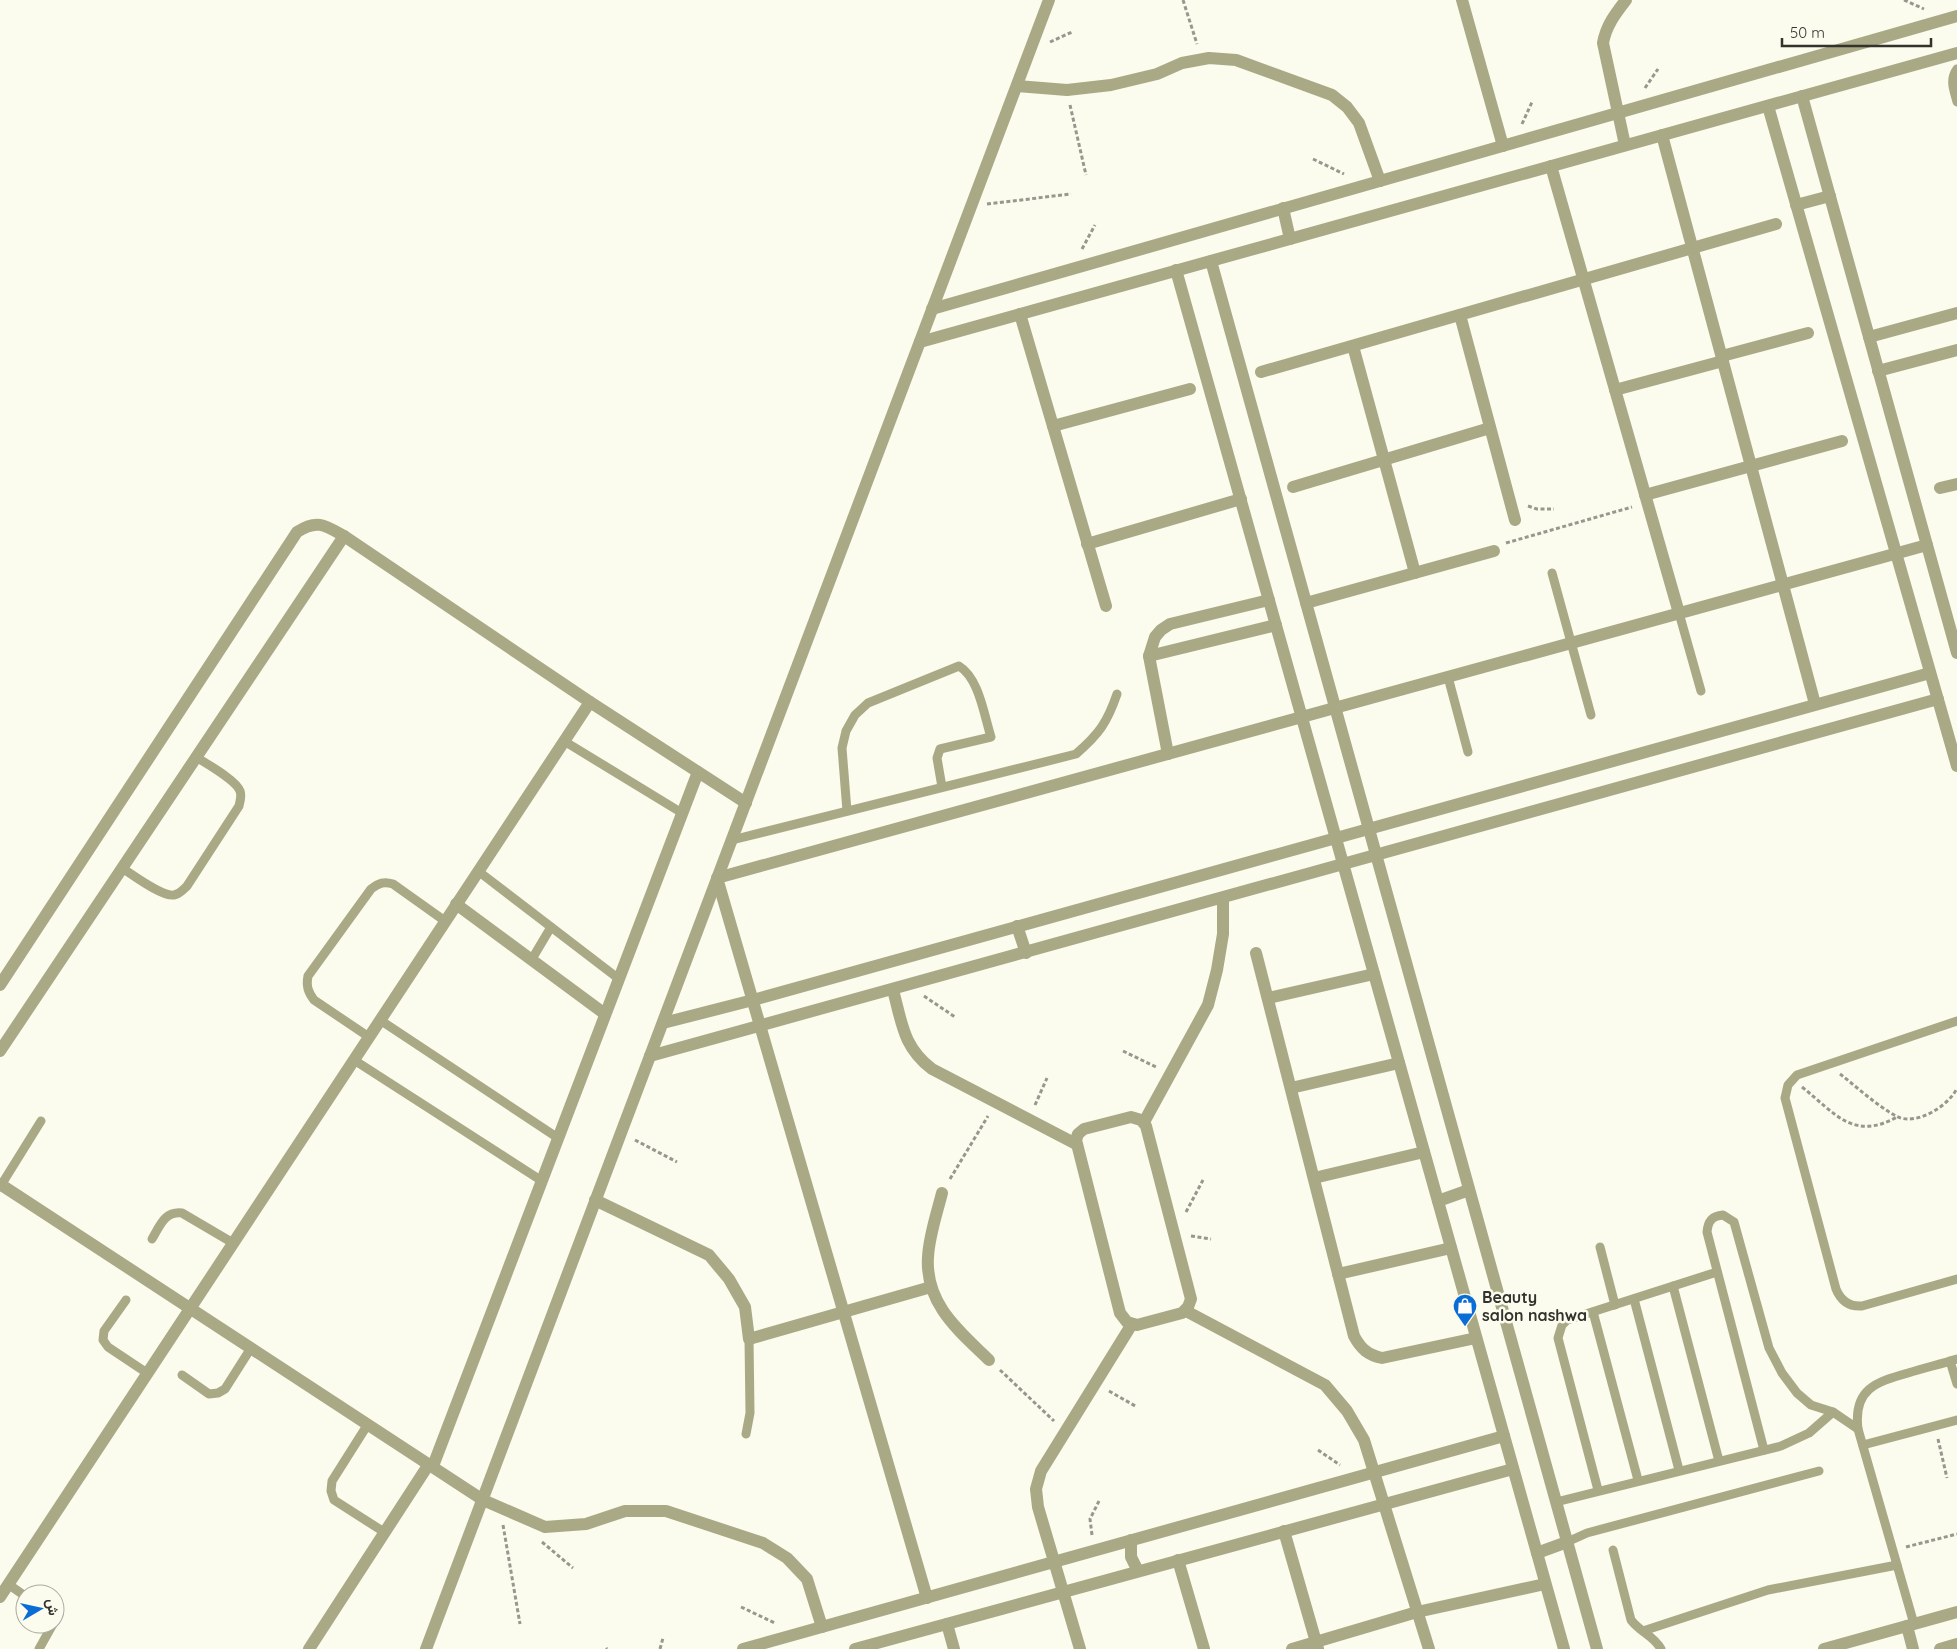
<svg xmlns="http://www.w3.org/2000/svg" width="1957" height="1649" font-family="Quicksand,Vazirmatn,sans-serif">
  <style>
    .lines { fill: none; stroke-linecap: round; stroke-linejoin: round }
    .path { stroke: #98978e; stroke-width: 3; stroke-dasharray: 4 2.5; stroke-linecap: butt }
    .lane { stroke: #aaa986; stroke-width: 9 }
    .street { stroke: #aaa986; stroke-width: 12 }
    .labels { text-anchor: middle; stroke-width: 5; stroke-linejoin: round; paint-order: stroke }
    .poi-label { font-size: 16px; font-weight: bold; fill: #33322d; stroke: #fbfbee; text-anchor: start }
  </style>
  <rect width="100%" height="100%" fill="#fbfbee"/>
  <g class="lines">
    <g class="path">
      <path d="M1183,0L1197,44"/>
      <path d="M1904,0L1924,9"/>
      <path d="M1050,42L1072,32"/>
      <path d="M1645,88L1658,69"/>
      <path d="M1070,105L1086,175"/>
      <path d="M1522,124L1532,102"/>
      <path d="M1313,159L1344,174"/>
      <path d="M987,204L1071,194"/>
      <path d="M1082,249L1095,225"/>
      <path d="M1528,506L1537,509H1554"/>
      <path d="M1506,543L1632,507"/>
      <path d="M924,996L955,1017"/>
      <path d="M1123,1051L1158,1068"/>
      <path d="M1840,1074C1858,1088 1876,1105 1896,1116C1915,1127 1949,1106 1957,1088"/>
      <path d="M1802,1087C1836,1114 1853,1141 1897,1117"/>
      <path d="M1035,1105L1047,1078"/>
      <path d="M635,1140L677,1162"/>
      <path d="M950,1179L988,1116"/>
      <path d="M1186,1212L1203,1180"/>
      <path d="M1191,1236L1211,1239"/>
      <path d="M1000,1370L1054,1421"/>
      <path d="M1109,1391L1137,1407"/>
      <path d="M1938,1439L1947,1478"/>
      <path d="M1318,1450L1340,1465"/>
      <path d="M503,1525L520,1624"/>
      <path d="M1092,1535L1090,1519L1099,1501"/>
      <path d="M542,1542L573,1568"/>
      <path d="M1906,1547L1957,1534"/>
      <path d="M741,1607L775,1623"/>
      <path d="M606,1648L607,1649"/>
      <path d="M660,1649L663,1638"/>
    </g>
    <g class="lane">
      <path d="M1957,69C1949,80 1954,90 1957,102"/>
      <path d="M1552,573L1591,715"/>
      <path d="M1679,613L1701,691"/>
      <path d="M1448,677L1468,752"/>
      <path d="M564,741L682,813"/>
      <path d="M847,811L842,748L846,731L855,715L868,703L959,666C979,678 984,715 991,737L940,749L937,758L942,787"/>
      <path d="M732,840L1076,754C1099,734 1107,723 1117,694"/>
      <path d="M122,868C133,875 162,897 174,895C180,894 183,890 187,886L239,806C240,801 242,796 240,791C236,780 207,764 196,757"/>
      <path d="M478,871L619,979"/>
      <path d="M532,959L551,927"/>
      <path d="M380,1020L558,1138"/>
      <path d="M1957,1021L1797,1075L1788,1085L1785,1098L1836,1289C1841,1301 1849,1307 1862,1306L1957,1279"/>
      <path d="M369,1037L314,1000C308,992 306,986 308,976L371,889C379,883 384,881 393,884L445,921"/>
      <path d="M354,1060L542,1181"/>
      <path d="M0,1187L41,1121"/>
      <path d="M152,1239C160,1226 164,1211 182,1213L233,1243"/>
      <path d="M1600,1247L1615,1305"/>
      <path d="M1673,1286L1719,1461"/>
      <path d="M1634,1299L1679,1470"/>
      <path d="M126,1300L104,1331L103,1340L108,1347L147,1373"/>
      <path d="M1593,1312L1638,1480"/>
      <path d="M1950,1361L1957,1384"/>
      <path d="M182,1375L209,1394L218,1393L225,1389L251,1348"/>
      <path d="M368,1424L332,1481L331,1491L334,1500L384,1532"/>
      <path d="M1858,1429C1853,1389 1876,1382 1908,1373C1924,1368 1941,1364 1957,1359"/>
      <path d="M746,1434L750,1413L749,1339"/>
      <path d="M1863,1445L1957,1420"/>
      <path d="M1764,1450L1707,1232C1708,1221 1712,1216 1723,1215L1734,1222L1769,1348L1782,1373L1797,1393L1811,1405L1833,1412L1858,1429L1914,1624"/>
      <path d="M1598,1490L1558,1338L1562,1325L1567,1320L1717,1272"/>
      <path d="M1556,1502L1781,1446L1809,1433L1833,1412"/>
      <path d="M1567,1542L1587,1533L1819,1471"/>
      <path d="M1613,1550L1631,1620C1640,1632 1654,1636 1661,1649"/>
      <path d="M8,1584L25,1596"/>
      <path d="M1643,1631L1768,1590L1897,1565"/>
      <path d="M39,1649L53,1624"/>
    </g>
    <g class="street">
      <path d="M1462,0L1503,146"/>
      <path d="M1017,86L1067,90L1111,85L1157,74L1182,63L1209,58L1236,60L1332,95L1347,107L1359,123L1380,181"/>
      <path d="M1802,96L1957,653"/>
      <path d="M1768,106L1957,766"/>
      <path d="M1662,135L1815,704"/>
      <path d="M1625,145L1603,43C1606,26 1615,14 1626,0"/>
      <path d="M1551,166L1679,613"/>
      <path d="M1796,205L1830,196"/>
      <path d="M1283,208L1290,239"/>
      <path d="M1211,261L1597,1649"/>
      <path d="M1176,270L1564,1649"/>
      <path d="M932,309L1957,16"/>
      <path d="M1020,314L1106,606"/>
      <path d="M1460,315L1515,520"/>
      <path d="M1869,337L1957,313"/>
      <path d="M920,342L1957,53"/>
      <path d="M1353,346L1415,573"/>
      <path d="M1722,356L1808,333"/>
      <path d="M1878,371L1957,350"/>
      <path d="M1261,372L1776,224"/>
      <path d="M1615,390L1723,361"/>
      <path d="M1053,426L1190,389"/>
      <path d="M1293,487L1490,428"/>
      <path d="M1940,488L1957,484"/>
      <path d="M1645,495L1842,441"/>
      <path d="M1087,544L1241,499"/>
      <path d="M1306,603L1494,551"/>
      <path d="M1149,656L1276,625"/>
      <path d="M1168,754L1149,656L1155,637L1161,630L1170,624L1269,600"/>
      <path d="M456,904L605,1014"/>
      <path d="M1017,926L1026,953"/>
      <path d="M1256,953L1354,1336C1361,1349 1368,1355 1382,1358L1476,1338"/>
      <path d="M0,985L297,532C317,519 325,525 344,536L590,702L746,803"/>
      <path d="M893,990C902,1023 903,1047 932,1069L1076,1144"/>
      <path d="M1268,998L1374,974"/>
      <path d="M663,1023L753,1000L1930,673"/>
      <path d="M0,1051L344,536"/>
      <path d="M650,1056L1938,699"/>
      <path d="M1291,1088L1399,1063"/>
      <path d="M1131,1117L1141,1120L1146,1126L1191,1299L1188,1307L1182,1313L1137,1325L1127,1322L1120,1313L1076,1140L1078,1134L1084,1129Z"/>
      <path d="M1144,1122L1208,1005L1217,970L1223,934V898"/>
      <path d="M1314,1178L1424,1152"/>
      <path d="M0,1184L483,1500L545,1527L586,1524L625,1511H666L763,1543L787,1558L807,1579L822,1627"/>
      <path d="M942,1193C937,1213 929,1236 928,1257C925,1304 959,1331 989,1360"/>
      <path d="M595,1200L709,1255L729,1279L745,1307L749,1339L931,1287"/>
      <path d="M1438,1201L1469,1190"/>
      <path d="M1338,1274L1451,1248"/>
      <path d="M1186,1311L1325,1385L1347,1411L1364,1440L1429,1649"/>
      <path d="M433,1466L698,772"/>
      <path d="M1284,1531L1318,1649"/>
      <path d="M1131,1540V1557L1138,1571"/>
      <path d="M1537,1553L1567,1542"/>
      <path d="M1178,1560L1204,1649"/>
      <path d="M0,1597L590,702"/>
      <path d="M927,1598L717,878L1927,545"/>
      <path d="M947,1624L954,1649"/>
      <path d="M1907,1626L1913,1649"/>
      <path d="M309,1649L429,1464"/>
      <path d="M426,1649L1049,0"/>
      <path d="M743,1649L1504,1436"/>
      <path d="M855,1649L1513,1469"/>
      <path d="M1080,1649L1038,1507L1036,1489L1041,1471L1132,1324"/>
      <path d="M1292,1649L1417,1612L1545,1584"/>
      <path d="M1824,1649L1957,1612"/>
      <path d="M1940,1649L1957,1644"/>
    </g>
  </g>
  <defs>
    <symbol id="shop-pin" viewBox="-11 -11 22 30"><path d="M0 17L-7.5 6A9.5 9.5 0 1 1 7.5 6Z" fill="#0a6dd6" stroke="#fbfbee"/><path d="M-5-2.5h2.3a2.7 3.5 0 0 1 5.4 0H5L5.5 6h-11ZM-1.5-2.5h3a1.5 2.3 0 0 0-3 0Z" fill="#fff"/></symbol>
  </defs>
  <g fill-rule="evenodd">
    <use href="#shop-pin" x="1451" y="1292" width="28" height="38"/>
  </g>
  <g class="labels">
    <g class="poi-label">
      <text x="1482" y="1303">Beauty<tspan x="1482" dy="18">salon nashwa</tspan></text>
    </g>
  </g>
  <g transform="translate(40 1609) rotate(81)"><circle r="24" fill="#fbfbee" stroke="#ababa1"/>
  <path d="M0-4L9 19L0 12L-9 19Z" fill="#0a6dd6"/>
  <text y="-8" font-size="14" font-weight="bold" text-anchor="middle" fill="#33322d">ش</text>
  </g>
  <path d="M1782 38v8h149v-8" fill="none" stroke="#33322d" stroke-width="2.5"/>
  <text x="1790" y="38" font-size="15" fill="#33322d" stroke="#fbfbee" stroke-width="4" paint-order="stroke">50 m</text>
</svg>
